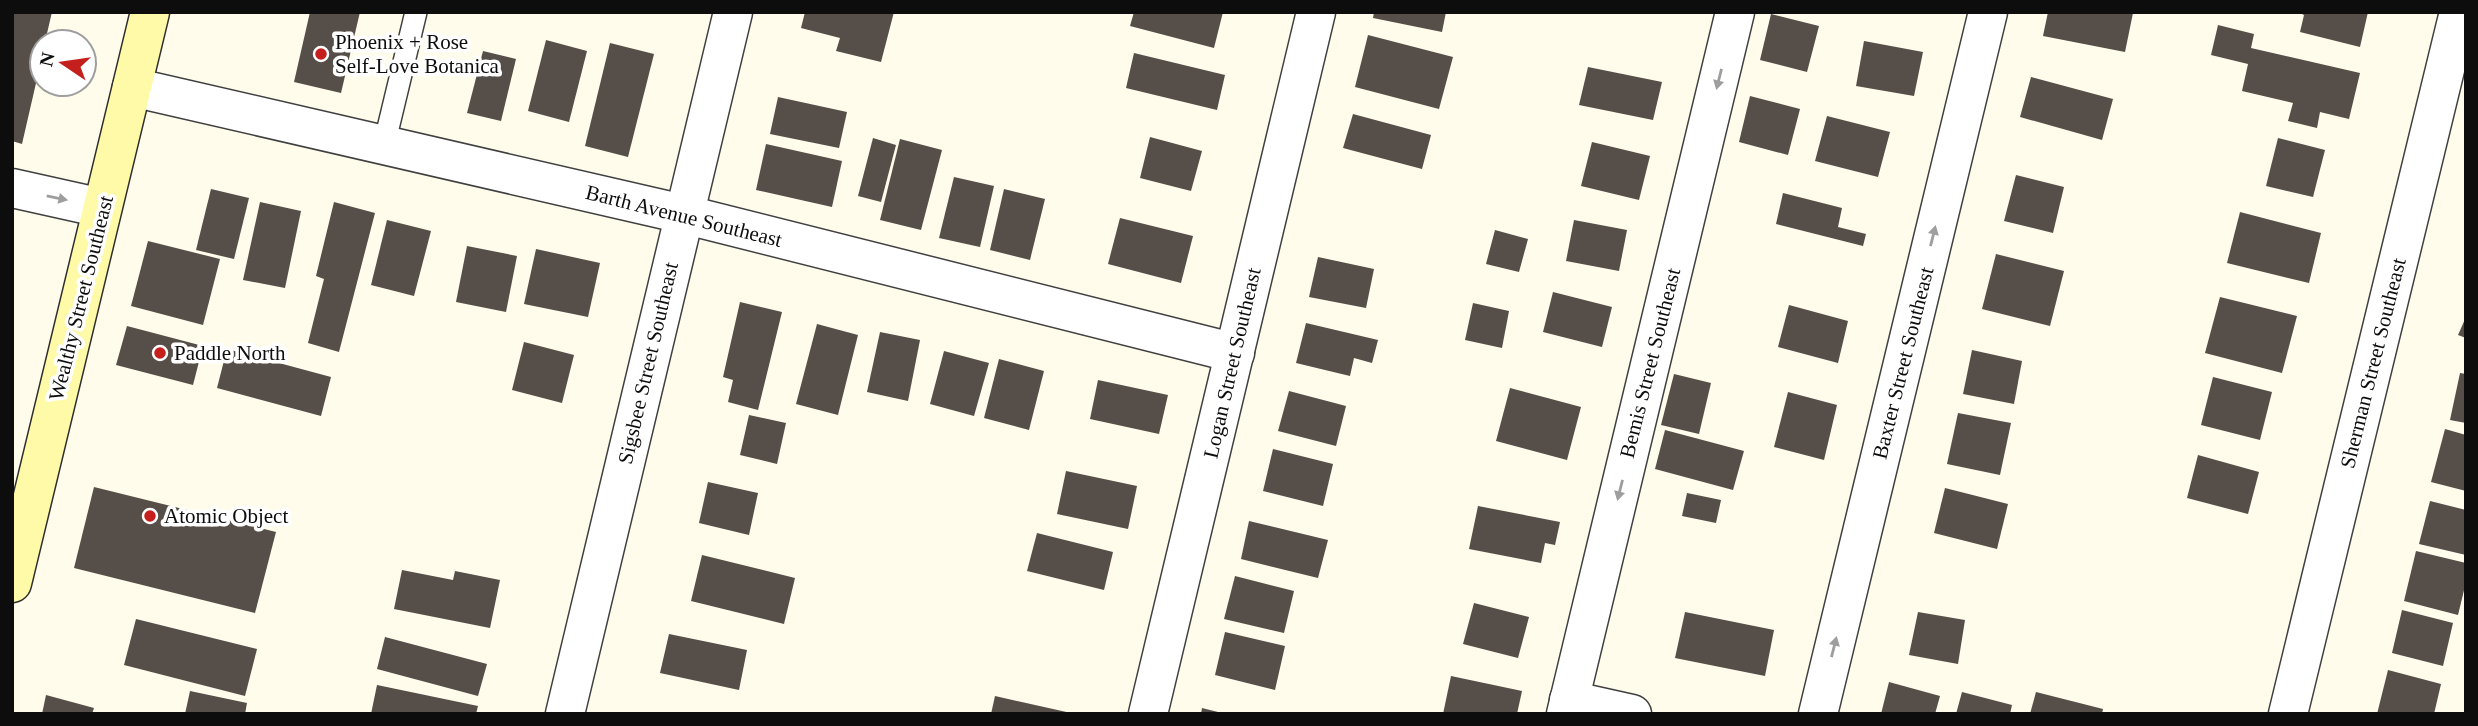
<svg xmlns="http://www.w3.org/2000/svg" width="2478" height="726" font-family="'Times New Roman',serif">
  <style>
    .building { fill: #564e48 }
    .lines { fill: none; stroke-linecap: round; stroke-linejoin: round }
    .service-casing { stroke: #404040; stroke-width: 24 }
    .minor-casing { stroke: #404040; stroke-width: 41 }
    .secondary-casing { stroke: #2f2f2f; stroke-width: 41 }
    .service { stroke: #fff; stroke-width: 21 }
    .minor { stroke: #fff; stroke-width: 38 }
    .secondary { stroke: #fffaa7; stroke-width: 38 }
    .oneway { fill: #9e9e9e }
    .poi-dot { fill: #c41f1d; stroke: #fff; stroke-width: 2.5 }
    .labels { text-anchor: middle; stroke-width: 7; stroke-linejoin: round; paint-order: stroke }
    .poi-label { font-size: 21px; fill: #0d0d0d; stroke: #fff; text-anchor: start }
    .street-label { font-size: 21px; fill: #0d0d0d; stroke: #fff }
  </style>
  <rect width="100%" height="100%" fill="#fffcec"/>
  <g class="building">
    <path d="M12,12H52L45,42H42V57L22,144L12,141Z"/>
    <path d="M310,12H360L341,93L294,82Z"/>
    <path d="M805,12H894L881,62L836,51L840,38L801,28Z"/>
    <path d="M1134,12H1223L1214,48L1130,26Z"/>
    <path d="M1374,12H1446L1442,32L1373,18Z"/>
    <path d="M2048,12L2133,13L2125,52L2043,36Z"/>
    <path d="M2298,12H2368L2360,47L2300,32L2304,15Z"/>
    <path d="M1771,14L1819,26L1807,72L1760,60Z"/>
    <path d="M2218,25L2254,34L2251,48L2360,73L2349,119L2320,112L2317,128L2288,121L2293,103L2242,91L2248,64L2211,55Z"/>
    <path d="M1368,35L1453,57L1439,109L1355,87Z"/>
    <path d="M546,40L587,51L569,122L528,111Z"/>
    <path d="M1864,41L1923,52L1914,96L1856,86Z"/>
    <path d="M610,43L654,54L628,157L585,146Z"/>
    <path d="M483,51L516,59L501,121L467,113Z"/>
    <path d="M1134,53L1225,75L1217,110L1126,88Z"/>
    <path d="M1588,67L1662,82L1653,120L1579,105Z"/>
    <path d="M2031,77L2113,99L2102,140L2020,117Z"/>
    <path d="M1750,96L1800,109L1788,155L1739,142Z"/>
    <path d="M778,97L847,112L839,148L770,134Z"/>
    <path d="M1353,114L1431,135L1422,169L1343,148Z"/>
    <path d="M1827,116L1890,132L1878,177L1815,161Z"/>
    <path d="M1150,137L1202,151L1191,191L1140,178Z"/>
    <path d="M873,138L896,145L881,202L858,196Z"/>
    <path d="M2278,138L2325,150L2313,197L2266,186Z"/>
    <path d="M900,139L942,150L921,230L880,220Z"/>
    <path d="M1592,142L1650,156L1639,200L1581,186Z"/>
    <path d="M766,144L842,161L832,207L756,190Z"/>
    <path d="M2016,175L2064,187L2053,233L2004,221Z"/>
    <path d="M954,177L994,186L980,247L939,238Z"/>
    <path d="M211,189L249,198L234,259L196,250Z"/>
    <path d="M1004,189L1045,199L1030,260L990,250Z"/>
    <path d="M1783,193L1842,208L1838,227L1866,234L1863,246L1776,224Z"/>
    <path d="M260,202L301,211L285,288L243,280Z"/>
    <path d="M334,202L375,213L339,352L308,343L324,279L316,276Z"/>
    <path d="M2240,212L2321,233L2309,283L2227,263Z"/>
    <path d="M1120,218L1193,236L1181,283L1108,264Z"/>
    <path d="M387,220L431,231L414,296L371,285Z"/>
    <path d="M1574,220L1627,230L1619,271L1566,261Z"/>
    <path d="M1495,230L1528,239L1519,272L1486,264Z"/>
    <path d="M148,241L220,259L203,325L131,306Z"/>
    <path d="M467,246L517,256L506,312L456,302Z"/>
    <path d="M536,249L600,263L588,317L524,304Z"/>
    <path d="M1996,254L2064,271L2050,326L1982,309Z"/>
    <path d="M1318,257L1374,269L1366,308L1309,297Z"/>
    <path d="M1553,292L1612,307L1602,347L1543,332Z"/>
    <path d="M2220,297L2297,316L2282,373L2205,353Z"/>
    <path d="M740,302L782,312L758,410L728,402L733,380L723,377Z"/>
    <path d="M1473,303L1509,311L1502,348L1465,340Z"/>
    <path d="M1789,305L1848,321L1838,363L1778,347Z"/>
    <path d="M2466,317V338L2458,335Z"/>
    <path d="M1306,323L1378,340L1372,363L1354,358L1350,376L1296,363Z"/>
    <path d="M817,324L858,335L838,415L796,404Z"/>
    <path d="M127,326L203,346L193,385L116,365Z"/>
    <path d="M880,332L920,340L908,401L867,392Z"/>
    <path d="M524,342L574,355L562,403L512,390Z"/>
    <path d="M227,349L331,377L321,416L217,388Z"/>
    <path d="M1972,350L2022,361L2014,404L1963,394Z"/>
    <path d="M944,351L989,363L974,416L930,404Z"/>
    <path d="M999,359L1044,371L1029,430L984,418Z"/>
    <path d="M2460,373L2466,374V423L2450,420Z"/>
    <path d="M1674,374L1711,383L1699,434L1661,425Z"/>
    <path d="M2213,377L2272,392L2260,440L2201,425Z"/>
    <path d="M1098,380L1168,395L1159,434L1090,419Z"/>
    <path d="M1510,388L1581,407L1567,460L1496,441Z"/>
    <path d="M1289,391L1346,406L1336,446L1278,431Z"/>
    <path d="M1788,392L1837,405L1824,460L1774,447Z"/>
    <path d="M1958,413L2011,423L2000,475L1947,464Z"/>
    <path d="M749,415L786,423L777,464L740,455Z"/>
    <path d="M2445,429L2466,435V491L2431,482Z"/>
    <path d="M1665,430L1744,451L1733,490L1655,469Z"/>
    <path d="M1273,449L1333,464L1323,506L1263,491Z"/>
    <path d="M2198,455L2259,472L2248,514L2187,498Z"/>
    <path d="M1066,471L1137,486L1128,529L1057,514Z"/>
    <path d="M708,482L758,493L749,535L699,523Z"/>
    <path d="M94,487L276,532L255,613L74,568Z"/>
    <path d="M1945,488L2008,504L1997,549L1934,533Z"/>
    <path d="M1687,493L1721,500L1716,523L1682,516Z"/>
    <path d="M2430,501L2466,510V555L2419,544Z"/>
    <path d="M1478,506L1560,522L1555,545L1545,543L1541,563L1469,549Z"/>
    <path d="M1249,521L1328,540L1318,578L1241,559Z"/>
    <path d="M1037,533L1113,552L1104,590L1027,571Z"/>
    <path d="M2416,551L2466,563V582L2458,615L2404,601Z"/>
    <path d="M702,555L795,578L784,624L691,601Z"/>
    <path d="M402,570L453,580L455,571L500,580L490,628L394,609Z"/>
    <path d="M1235,576L1294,591L1284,633L1224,619Z"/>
    <path d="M1474,603L1529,617L1518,658L1463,644Z"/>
    <path d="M2402,610L2453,623L2443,666L2392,653Z"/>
    <path d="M1685,612L1774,630L1765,676L1675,658Z"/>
    <path d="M1918,612L1965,620L1958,664L1909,655Z"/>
    <path d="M136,619L257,649L245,696L124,665Z"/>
    <path d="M1225,632L1285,646L1275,690L1215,675Z"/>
    <path d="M669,634L747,650L739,690L660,673Z"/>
    <path d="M385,637L487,664L478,696L377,669Z"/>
    <path d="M2388,670L2441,684L2434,714H2377Z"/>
    <path d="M1451,676L1522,691L1517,714H1443Z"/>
    <path d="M1889,682L1940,696L1935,714H1881Z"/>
    <path d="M377,685L478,706L476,714H371Z"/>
    <path d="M190,691L247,703L245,714H185Z"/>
    <path d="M1962,692L2012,705L2010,714H1956Z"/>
    <path d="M2036,692L2103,709L2102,714H2030Z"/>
    <path d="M46,695L94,708L92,714H42Z"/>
    <path d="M995,696L1071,713V714H991Z"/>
    <path d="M1202,708L1222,713V714H1201Z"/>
  </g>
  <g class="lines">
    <defs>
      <path id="service" d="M384,145L416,12"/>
      <g id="minor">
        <path d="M132,87L683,214L1235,353"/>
        <path d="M12,188L102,208"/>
        <path d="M1569,700L1632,714"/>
        <path d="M565,714L733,12"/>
        <path d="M1148,714L1316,12"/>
        <path d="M1566,714L1735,12"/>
        <path d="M1818,714L1988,12"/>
        <path d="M2288,714L2459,12"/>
      </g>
      <path id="secondary" d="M12,583L150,12"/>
    </defs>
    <use href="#service" class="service-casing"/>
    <use href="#minor" class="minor-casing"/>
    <use href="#secondary" class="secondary-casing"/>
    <use href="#service" class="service"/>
    <use href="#minor" class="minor"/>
    <use href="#secondary" class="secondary"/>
  </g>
  <defs><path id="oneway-solid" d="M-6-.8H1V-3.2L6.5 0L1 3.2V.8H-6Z" transform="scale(1.75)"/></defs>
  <g class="oneway">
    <use href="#oneway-solid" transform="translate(1719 79) rotate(104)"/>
    <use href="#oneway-solid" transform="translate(57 198) rotate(12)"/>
    <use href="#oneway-solid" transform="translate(1933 236) rotate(-76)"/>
    <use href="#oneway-solid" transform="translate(1620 490) rotate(104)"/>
    <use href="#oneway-solid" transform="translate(1834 647) rotate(-76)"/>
  </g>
  <g class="poi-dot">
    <circle cx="321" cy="54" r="7"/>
    <circle cx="160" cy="353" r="7"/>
    <circle cx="150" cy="516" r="7"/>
  </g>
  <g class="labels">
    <g class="poi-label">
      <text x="335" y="49">Phoenix + Rose<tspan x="335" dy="24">Self-Love Botanica</tspan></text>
      <text x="174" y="360">Paddle North</text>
      <text x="164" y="523">Atomic Object</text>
    </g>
    <g class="street-label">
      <text transform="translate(684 216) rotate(14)" y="7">Barth Avenue Southeast</text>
      <text transform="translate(81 298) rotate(-76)" y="7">Wealthy Street Southeast</text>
      <text transform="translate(648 363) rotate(-77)" y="7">Sigsbee Street Southeast</text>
      <text transform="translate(1232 363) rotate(-77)" y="7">Logan Street Southeast</text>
      <text transform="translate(1650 363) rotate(-76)" y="7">Bemis Street Southeast</text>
      <text transform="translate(1903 363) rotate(-76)" y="7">Baxter Street Southeast</text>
      <text transform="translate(2373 363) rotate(-76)" y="7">Sherman Street Southeast</text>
    </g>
  </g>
  <rect width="2478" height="726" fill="none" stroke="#0d0d0d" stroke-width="28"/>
  <g transform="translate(63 63) rotate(283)"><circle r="33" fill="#ffffff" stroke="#9e9e9e" stroke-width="2"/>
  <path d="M0-5L12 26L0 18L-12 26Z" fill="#c41f1d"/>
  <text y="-10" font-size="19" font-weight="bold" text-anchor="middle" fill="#0d0d0d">N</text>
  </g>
</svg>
